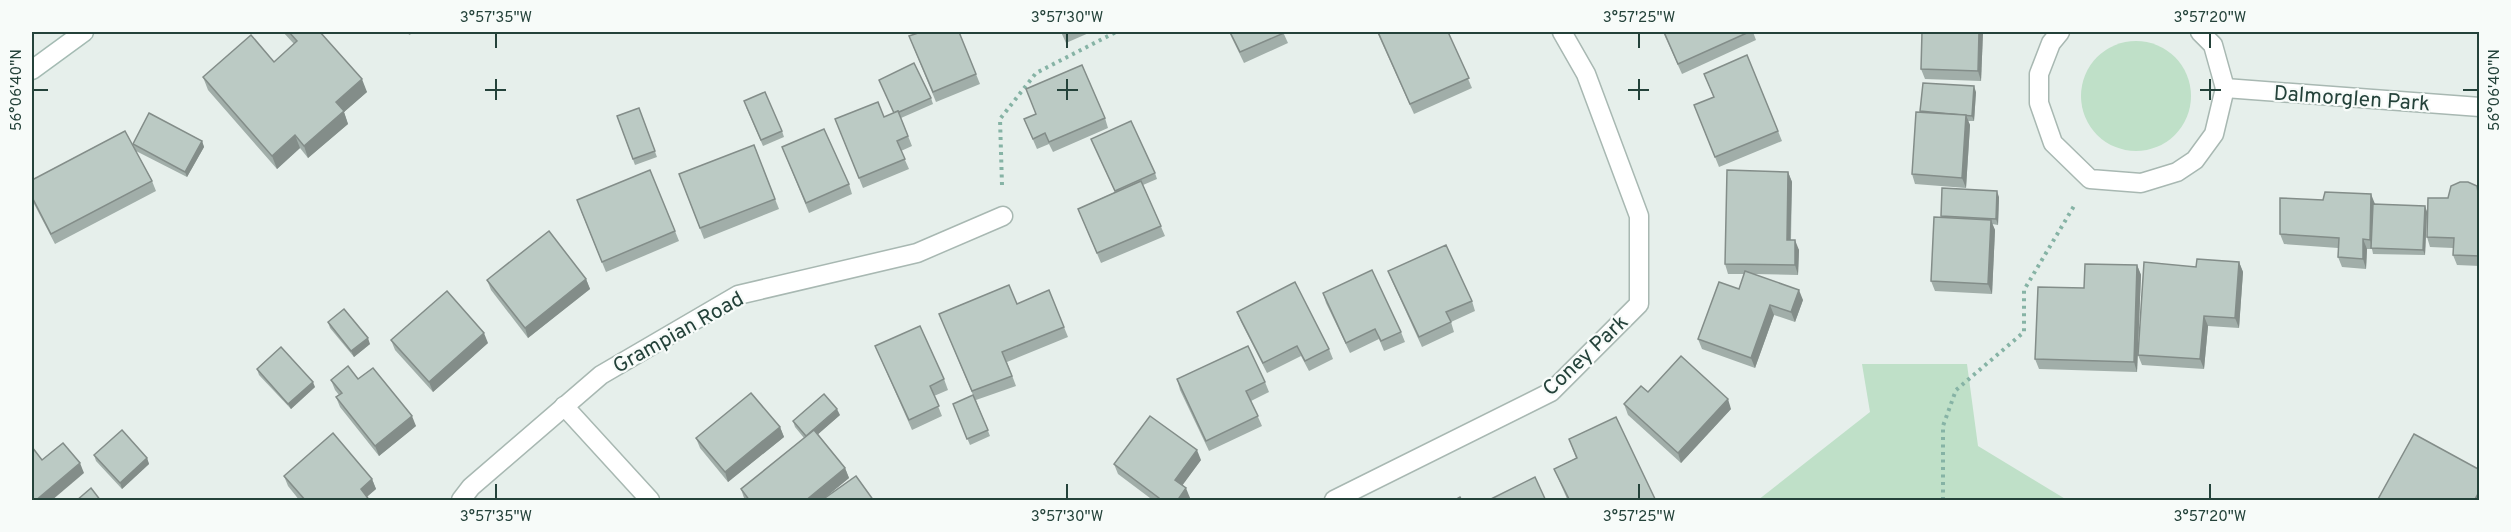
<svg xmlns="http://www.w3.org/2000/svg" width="2511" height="532" font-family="Overpass,sans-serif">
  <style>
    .green { fill: #bfe0c8 }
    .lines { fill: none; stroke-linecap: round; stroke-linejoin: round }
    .street-casing { stroke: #a8b8b2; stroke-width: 21 }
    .secondary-casing { stroke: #a4bbb3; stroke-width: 21 }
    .path { stroke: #86b3a5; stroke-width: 4; stroke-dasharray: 3 4.5; stroke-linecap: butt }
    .street { stroke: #fff; stroke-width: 18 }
    .secondary { stroke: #fff; stroke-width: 18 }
    .wall { fill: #a1aea9 }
    .shaded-wall { fill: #838d89 }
    .building { fill: #bbcac4; stroke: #838d89; stroke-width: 1.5 }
    .ticks { fill: none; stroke: #24423a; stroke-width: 2 }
    .labels { text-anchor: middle; stroke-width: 4.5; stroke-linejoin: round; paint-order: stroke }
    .street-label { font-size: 21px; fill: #24423a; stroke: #f7fbf9 }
    .neatline { fill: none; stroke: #24423a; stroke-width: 2 }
    .ticks-label { font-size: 15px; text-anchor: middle; fill: #24423a }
  </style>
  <rect width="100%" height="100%" fill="#e6efeb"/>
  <g class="green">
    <circle cx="2136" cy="96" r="55"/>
    <path d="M1862,364H1967L1978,446L2067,500H1758L1870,412Z"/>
  </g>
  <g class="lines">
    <defs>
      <g id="street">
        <path d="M2060,32L2051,43L2039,74V103L2053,143L2090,179L2141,183L2177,172L2195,160L2214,134L2225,88L2213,45L2200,32"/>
        <path d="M2225,88L2480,107"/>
        <path d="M564,406L650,500"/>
        <path d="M461,500L471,487L601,375L738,295L917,253L1003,216"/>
        <path d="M1334,500L1551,392L1639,304V216L1586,74L1562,32"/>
      </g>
      <path id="secondary" d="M32,70L84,32"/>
    </defs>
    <use href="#street" class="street-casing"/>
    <use href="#secondary" class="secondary-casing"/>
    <g class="path">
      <path d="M1002,185L1000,119L1036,73L1116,32"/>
      <path d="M1943,500V426L1956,390L2024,332V290L2074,206"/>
    </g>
    <use href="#street" class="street"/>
    <use href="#secondary" class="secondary"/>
  </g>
  <g class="wall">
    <path d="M283,32H321L367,92L344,112L348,124L308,158L300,148L277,169L208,90L203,77L274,62L294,44Z"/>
    <path d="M408,32H416L409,35Z"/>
    <path d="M1061,32H1091L1066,43Z"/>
    <path d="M1229,32H1283L1288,43L1244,63Z"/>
    <path d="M1377,32H1448L1472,88L1414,114Z"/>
    <path d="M1663,32H1753L1756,40L1682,74Z"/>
    <path d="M1983,32L1981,81L1925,79L1921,69Z"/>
    <path d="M913,46L976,74L980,84L936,102Z"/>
    <path d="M1704,74L1778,131L1782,141L1719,167L1694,105L1714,98Z"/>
    <path d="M879,80L931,98L933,104L901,118L912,146L901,151L909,169L863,188L839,129L884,117L894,113Z"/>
    <path d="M1026,89L1105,118L1108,128L1053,152L1049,144L1037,149L1024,119L1036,114Z"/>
    <path d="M1976,92L1974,121H1968L1970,125L1966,188L1915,184L1912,174L1920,111Z"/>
    <path d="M746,107L782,131L784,137L763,146Z"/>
    <path d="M639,108L657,157L635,165L617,116Z"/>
    <path d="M1091,139L1155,173L1157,179L1143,185L1165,236L1101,263L1078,209L1115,192Z"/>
    <path d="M202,141L204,147L187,177L136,151L152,181L156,191L55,244L32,200V180L133,144Z"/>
    <path d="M754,145L779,209L704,239L679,174Z"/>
    <path d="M782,147L849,184L852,194L809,213Z"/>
    <path d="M1788,172L1792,182L1791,240L1799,250L1798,275L1754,274L1803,300L1795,322L1774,315L1755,368L1702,349L1698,339L1739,289L1744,274H1728L1725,264Z"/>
    <path d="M2480,192V266L2457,265L2453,255V248L2430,247L2427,237Z"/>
    <path d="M1999,197L1998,225L1992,224L1995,230L1992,294L1935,291L1931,281L1942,218L1941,216Z"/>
    <path d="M2375,204L2425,206L2427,212L2425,255L2373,254L2372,249H2367L2366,269L2342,267L2338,257V248L2284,244L2280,234Z"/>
    <path d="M581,211L675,231L679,241L606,272Z"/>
    <path d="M2239,262L2243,272L2239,328L2208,326L2204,369L2142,365L2138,355L2196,267Z"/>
    <path d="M2137,265L2141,275L2137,372L2039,369L2035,359L2084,288Z"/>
    <path d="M1388,271L1472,301L1475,311L1451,322L1454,332L1422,347L1392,281Z"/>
    <path d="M586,279L590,289L528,338L491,290L487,280Z"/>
    <path d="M1049,290L1068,337L1007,362L1016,386L976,400L990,436L970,445L953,404L973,395L939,314L1017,304Z"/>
    <path d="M1323,293L1401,332L1405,342L1384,351L1379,339L1350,353L1326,303Z"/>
    <path d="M1237,312L1329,349L1333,359L1309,371L1301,356L1267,373L1241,322Z"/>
    <path d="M328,322L370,344L354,357L330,328Z"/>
    <path d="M391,340L488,343L433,392L395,350Z"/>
    <path d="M875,346L944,379L948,390L934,396L942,416L912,430Z"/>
    <path d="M257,369L315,387L291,409L259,375Z"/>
    <path d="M358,379L416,426L379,456L340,407L336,397L339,395L335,390L331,380Z"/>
    <path d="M1177,379L1265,382L1269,392L1251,401L1262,426L1209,451L1180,390Z"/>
    <path d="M1648,392L1731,409L1681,463L1628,415L1624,404Z"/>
    <path d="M840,415L818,434L845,468L849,478L821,501H745L741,489L804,438L795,427L793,421Z"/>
    <path d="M780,427L784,437L728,482L700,448L696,438Z"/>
    <path d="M1569,439L1656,501H1568L1554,469L1576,458Z"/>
    <path d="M94,455L147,458L149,464L122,489L96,461Z"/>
    <path d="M1201,460L1182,485L1190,498L1188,501H1154L1118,474L1114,464Z"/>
    <path d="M284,476L372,479L376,489L367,497L370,501H300L288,486Z"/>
  </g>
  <g class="shaded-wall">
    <path d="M1979,32H1983L1981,81L1978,71Z"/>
    <path d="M362,79L367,92L344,112L348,124L308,158L304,146L336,102Z"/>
    <path d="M1974,86L1976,92L1974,121L1972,116Z"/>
    <path d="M1966,115L1970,125L1966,188L1962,178Z"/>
    <path d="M295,135L300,148L277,169L272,156Z"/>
    <path d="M202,141L204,147L187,177L185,172Z"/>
    <path d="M1788,172L1792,182L1790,250L1787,240Z"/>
    <path d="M1997,191L1999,197L1998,225L1996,219Z"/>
    <path d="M2371,194L2375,204L2373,250L2370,240Z"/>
    <path d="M2425,206L2427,212L2425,255L2423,250Z"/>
    <path d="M1991,220L1995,230L1992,294L1988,284Z"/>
    <path d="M2363,239L2367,249L2366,269L2363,259Z"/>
    <path d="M1795,240L1799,250L1798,275L1795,265Z"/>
    <path d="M2239,262L2243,272L2239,328L2235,318Z"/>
    <path d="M2137,265L2141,275L2137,372L2134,362Z"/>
    <path d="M586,279L590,289L528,338L525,328Z"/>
    <path d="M1799,290L1803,300L1795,322L1791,312Z"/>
    <path d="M1770,305L1774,315L1755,368L1751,358Z"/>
    <path d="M2204,316L2208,326L2204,369L2200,359Z"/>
    <path d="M484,333L488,343L433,392L429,382Z"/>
    <path d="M368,338L370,344L354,357L351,351Z"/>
    <path d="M313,382L315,387L291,409L288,404Z"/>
    <path d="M1728,399L1731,409L1681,463L1678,453Z"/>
    <path d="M837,409L840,415L808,443L806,437Z"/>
    <path d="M412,416L416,426L379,456L375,446Z"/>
    <path d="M780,427L784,437L728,482L725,472Z"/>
    <path d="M1197,450L1201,460L1179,490L1175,480Z"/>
    <path d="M147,458L149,464L122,489L120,483Z"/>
    <path d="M80,463L84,473L51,501H35Z"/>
    <path d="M845,468L849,478L821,501H805Z"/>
    <path d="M372,479L376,489L364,499L361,489Z"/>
    <path d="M1186,488L1190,498L1188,501H1177Z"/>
    <path d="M2480,490V501H2474Z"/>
  </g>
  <g class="building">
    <path d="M289,32H320L362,79L336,102L344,111L304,146L295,135L272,156L203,77L251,35L274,62L297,41Z"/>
    <path d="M921,32H959L976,74L933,92L909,36Z"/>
    <path d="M1230,32H1283L1284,33L1240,52Z"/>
    <path d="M1378,32H1448L1469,78L1410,104Z"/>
    <path d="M1664,32H1749L1678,64Z"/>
    <path d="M1922,32H1979L1978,71L1921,69Z"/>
    <path d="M1747,55L1778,131L1715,157L1694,105L1714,97L1704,74Z"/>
    <path d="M914,63L931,98L899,112L898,111L894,113L879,80Z"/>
    <path d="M1082,65L1105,118L1049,142L1045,133L1033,139L1024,119L1036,114L1026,89Z"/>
    <path d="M1923,83L1974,86L1972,116L1920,111Z"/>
    <path d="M765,92L782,131L761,140L744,101Z"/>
    <path d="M878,102L884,117L898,111L908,136L897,141L905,159L859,178L835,119Z"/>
    <path d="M639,108L655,151L633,159L617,116Z"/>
    <path d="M1916,112L1966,115L1962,178L1912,174Z"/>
    <path d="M149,113L202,141L185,172L133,144Z"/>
    <path d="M1131,121L1155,173L1115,191L1091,139Z"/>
    <path d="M824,129L849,184L806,203L782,147Z"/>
    <path d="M125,131L152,181L51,234L32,197V180Z"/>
    <path d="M754,145L775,199L700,228L679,174Z"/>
    <path d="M650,170L675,231L602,262L577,200Z"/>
    <path d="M1727,170L1788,172L1787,240H1795V265L1725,264Z"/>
    <path d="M1141,181L1161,226L1097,253L1078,209Z"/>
    <path d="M2460,182H2468L2477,186L2479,199H2480V256L2453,255L2454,238L2427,237L2428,198H2448L2451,186Z"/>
    <path d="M1942,188L1997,191L1996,219L1941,216Z"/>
    <path d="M2325,192L2371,194L2370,240L2363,239V259L2338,257L2339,238L2280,234V198L2323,200Z"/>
    <path d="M2373,204L2425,206L2423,250L2371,248Z"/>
    <path d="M1934,217L1991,220L1988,284L1931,281Z"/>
    <path d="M549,231L586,279L525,328L487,280Z"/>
    <path d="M1446,245L1472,301L1446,312L1451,322L1419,337L1388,271Z"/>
    <path d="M2197,259L2239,262L2235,318L2204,316L2200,359L2138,355L2144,262L2196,267Z"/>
    <path d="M2085,264L2137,265L2134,362L2035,359L2038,287L2084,288Z"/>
    <path d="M1372,270L1401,332L1381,341L1375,329L1346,343L1323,293Z"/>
    <path d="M1745,271L1799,290L1791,312L1770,305L1751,358L1698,339L1719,282L1739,289Z"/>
    <path d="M1295,282L1329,349L1305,361L1297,346L1263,363L1237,312Z"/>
    <path d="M1009,285L1017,304L1049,290L1064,327L1002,352L1012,376L972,391L939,314Z"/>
    <path d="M447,291L484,333L429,382L391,340Z"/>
    <path d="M344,309L368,338L351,351L328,322Z"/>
    <path d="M920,326L944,379L930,386L939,406L909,420L875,346Z"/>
    <path d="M1248,346L1265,382L1246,391L1258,416L1206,441L1177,379Z"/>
    <path d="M281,347L313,382L288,404L257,369Z"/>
    <path d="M1681,356L1728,399L1678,453L1624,404L1641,386L1648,392Z"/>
    <path d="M348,366L358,379L373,368L412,416L375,446L336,397L342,393L331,380Z"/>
    <path d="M751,393L780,427L725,472L696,438Z"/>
    <path d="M824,394L837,409L806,436L793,421Z"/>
    <path d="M973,395L988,430L967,439L953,404Z"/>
    <path d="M1150,416L1197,450L1175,480L1186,488L1177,501H1163L1114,464Z"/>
    <path d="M1616,417L1656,501H1570L1554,469L1577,458L1569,439Z"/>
    <path d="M122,430L147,458L120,483L94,455Z"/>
    <path d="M814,430L845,468L805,501H750L741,489Z"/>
    <path d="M333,433L372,479L361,489L370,501H306L284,476Z"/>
    <path d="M2414,434L2480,470V490L2474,501H2377Z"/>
    <path d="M63,443L80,463L35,501H32V447L42,460Z"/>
    <path d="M856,476L874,501H827L825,498Z"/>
    <path d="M1535,477L1546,501H1487Z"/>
    <path d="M91,488L101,501H76Z"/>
    <path d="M1460,497L1462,501H1453Z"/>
  </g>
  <path class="ticks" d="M496,33V48M1067,33V48M1639,33V48M2210,33V48M496,79V100M1067,79V100M1639,79V100M2210,79V100M33,90H48M485,90H506M1057,90H1078M1628,90H1649M2200,90H2221M2463,90H2478M496,484V499M1067,484V499M1639,484V499M2210,484V499"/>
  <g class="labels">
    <g class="street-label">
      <text transform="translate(2352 98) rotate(4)" y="7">Dalmorglen Park</text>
      <text transform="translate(678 332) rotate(-29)" y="7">Grampian Road</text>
      <text transform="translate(1585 355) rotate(-43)" y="7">Coney Park</text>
    </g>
  </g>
  <rect width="2511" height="532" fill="none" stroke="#f7fbf9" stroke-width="66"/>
  <rect x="33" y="33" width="2445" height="466" class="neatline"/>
  <g class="ticks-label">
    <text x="496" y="22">3°57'35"W</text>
    <text x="1067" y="22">3°57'30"W</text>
    <text x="1639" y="22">3°57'25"W</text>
    <text x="2210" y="22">3°57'20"W</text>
    <text transform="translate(16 90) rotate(-90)" y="5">56°06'40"N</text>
    <text transform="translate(2494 90) rotate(-90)" y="5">56°06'40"N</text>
    <text x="496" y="521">3°57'35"W</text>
    <text x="1067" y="521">3°57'30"W</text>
    <text x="1639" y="521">3°57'25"W</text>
    <text x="2210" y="521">3°57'20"W</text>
  </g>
</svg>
